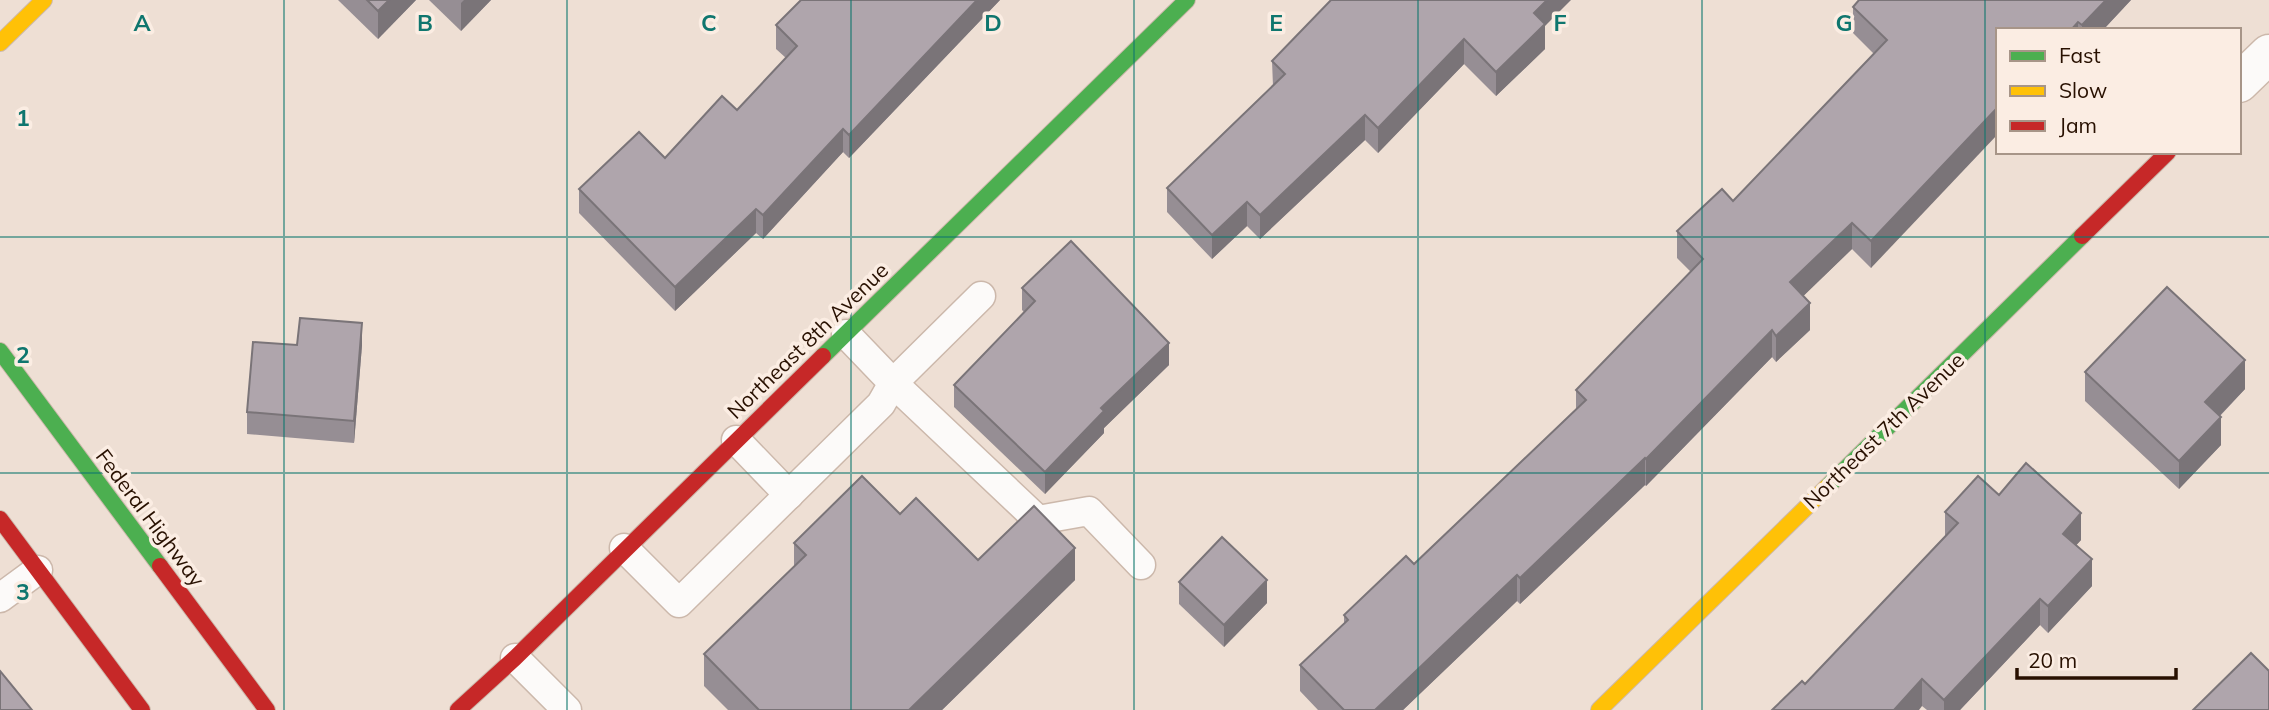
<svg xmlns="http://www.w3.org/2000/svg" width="2269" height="710" font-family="Mulish,sans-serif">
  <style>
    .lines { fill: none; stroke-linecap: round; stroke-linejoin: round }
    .lane-casing { stroke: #ccb8ab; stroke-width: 31 }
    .street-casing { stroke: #ccb8ab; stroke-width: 41 }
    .fast-casing { stroke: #ccb8ab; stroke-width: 18 }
    .slow-casing { stroke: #ccb8ab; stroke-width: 18 }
    .jam-casing { stroke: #ccb8ab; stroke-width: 18 }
    .lane { stroke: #fcfaf9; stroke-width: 28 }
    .street { stroke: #fcfaf9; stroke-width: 38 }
    .fast { stroke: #4caf50; stroke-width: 16 }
    .slow { stroke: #ffc107; stroke-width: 16 }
    .jam { stroke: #c62828; stroke-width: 16 }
    .wall { fill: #968e94 }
    .shaded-wall { fill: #7a7478 }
    .building { fill: #afa5ac; stroke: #7a7478; stroke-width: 2 }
    .grid { fill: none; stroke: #0f766e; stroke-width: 2; stroke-opacity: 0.55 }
    .labels { text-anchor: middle; stroke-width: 7; stroke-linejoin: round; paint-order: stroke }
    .street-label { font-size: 21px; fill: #281000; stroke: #fbede3 }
    .grid-label { font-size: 23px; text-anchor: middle; font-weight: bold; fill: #0f766e; stroke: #fbede3; stroke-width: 7; stroke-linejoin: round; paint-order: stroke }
  </style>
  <rect width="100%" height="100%" fill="#eedfd4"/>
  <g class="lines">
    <defs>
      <g id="lane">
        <path d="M846,334L893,383L981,296"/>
        <path d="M736,440L789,495"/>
        <path d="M624,548L679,603L881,404L893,383L1038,520L1089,511L1141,565"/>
        <path d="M0,598L38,570"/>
        <path d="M515,658L567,710"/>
      </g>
      <path id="street" d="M2239,83L2269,54"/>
      <g id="fast">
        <path d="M0,351L160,566"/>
        <path d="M823,356L1187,0"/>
        <path d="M1827,487L2082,236"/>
      </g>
      <g id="slow">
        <path d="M0,43L44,0"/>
        <path d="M1599,710L1827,487"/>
      </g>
      <g id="jam">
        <path d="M2082,236L2168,152"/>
        <path d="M0,519L142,710"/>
        <path d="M160,566L267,710"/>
        <path d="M458,710L515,658L823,356"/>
      </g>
    </defs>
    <use href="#lane" class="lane-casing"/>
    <use href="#street" class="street-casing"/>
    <use href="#fast" class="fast-casing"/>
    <use href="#slow" class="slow-casing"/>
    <use href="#jam" class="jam-casing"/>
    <use href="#lane" class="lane"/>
    <use href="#street" class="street"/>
    <use href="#fast" class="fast"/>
    <use href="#slow" class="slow"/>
    <use href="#jam" class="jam"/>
  </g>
  <g class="wall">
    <path d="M338,0H416L378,39Z"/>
    <path d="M429,0H491L461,31Z"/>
    <path d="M1000,0L849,158L843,152L763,239L756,233L675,311L579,213V189L665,158L737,110L786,58L776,49V25Z"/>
    <path d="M2131,0L2103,30H1998L1871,268L1852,249L1803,296L1810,330L1776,362L1772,357L1646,486L1645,485L1520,604L1517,601L1403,710H1318L1300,691V665L1344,623V615L1414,564L1576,409V390L1691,272L1677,258V231L1733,201L1874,54L1853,33V7Z"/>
    <path d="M1545,26V49L1496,96L1464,64L1378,153L1365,140L1260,239L1247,226L1212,259L1167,212V188L1273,86L1272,61Z"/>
    <path d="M1022,288L1169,365L1104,428V433L1045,494L954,407V385L1024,312L1022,310Z"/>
    <path d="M297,345H362L354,443L247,434V412Z"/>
    <path d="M2085,372L2245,389L2220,416L2221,445L2179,489L2085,401Z"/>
    <path d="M1999,495L2081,540L2076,545L2092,586L2048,633L2040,625L1960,710H1927L1922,706L1805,684L1945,536V512Z"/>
    <path d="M900,514L978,560L1075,580L942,710H728L704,686V654L794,566V543Z"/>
    <path d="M1179,582L1267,603L1224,647L1179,604Z"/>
  </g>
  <g class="shaded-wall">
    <path d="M389,0H416L378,39V11Z"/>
    <path d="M464,0H491L461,31V3Z"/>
    <path d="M977,0H1000L849,158V135Z"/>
    <path d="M1547,0H1571L1545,26V49L1496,96V72L1534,13Z"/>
    <path d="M2106,0H2131L2103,30H2082V25Z"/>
    <path d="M2078,22V30H2071Z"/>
    <path d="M1464,39V64L1378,153V128Z"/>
    <path d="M1998,107V134L1871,268V241Z"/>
    <path d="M1365,115V140L1260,239V215Z"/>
    <path d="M843,129V152L763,239V215Z"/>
    <path d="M1247,202V226L1212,259V235Z"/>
    <path d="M756,209V233L675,311V287Z"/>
    <path d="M1852,223V249L1790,309V282Z"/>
    <path d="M1810,303V330L1776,362V336Z"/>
    <path d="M362,323V345L354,443V421Z"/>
    <path d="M1772,330V357L1646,486V459Z"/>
    <path d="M1169,343V365L1104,428V433L1045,494V472L1101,408Z"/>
    <path d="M2245,360V389L2205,431V402Z"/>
    <path d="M2221,417V445L2179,489V461Z"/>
    <path d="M1645,458V485L1520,604V578Z"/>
    <path d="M2081,513V540L2063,560V534Z"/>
    <path d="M1075,548V580L942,710H909Z"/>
    <path d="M2092,559V586L2048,633V606Z"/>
    <path d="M1517,575V601L1403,710H1375Z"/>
    <path d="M1267,580V603L1224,647V625Z"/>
    <path d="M2040,599V625L1960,710H1944V700Z"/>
    <path d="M1922,679V706L1919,710H1894Z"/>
  </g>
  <g class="building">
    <path d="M367,0H389L378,11Z"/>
    <path d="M801,0H977L849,135L843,129L763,215L756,209L675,287L579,189L639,132L665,158L722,96L737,110L797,46L776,25Z"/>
    <path d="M1331,0H1547L1534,13L1545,24L1496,72L1464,39L1378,128L1365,115L1260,215L1247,202L1212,235L1167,188L1285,74L1272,61Z"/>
    <path d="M1859,0H2106L2082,25L2078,22L2071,30H1998V107L1871,241L1852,223L1790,282L1810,303L1776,336L1772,330L1646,459L1645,458L1520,578L1517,575L1375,710H1344L1300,665L1348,620L1344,615L1406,556L1414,564L1586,400L1576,390L1703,259L1677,231L1722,189L1733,201L1887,40L1853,7Z"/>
    <path d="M1071,241L1169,343L1101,408L1104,411L1045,472L954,385L1035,301L1022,288Z"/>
    <path d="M2167,287L2245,360L2205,402L2221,417L2179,461L2085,372Z"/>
    <path d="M300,318L362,323L354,421L247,412L253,342L297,345Z"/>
    <path d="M2026,463L2081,513L2063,534L2092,559L2048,606L2040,599L1944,700L1922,679L1894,710H1772L1802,681L1805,684L1958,523L1945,512L1978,476L1999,495Z"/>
    <path d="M862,476L900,514L916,498L978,560L1034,506L1075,548L909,710H759L704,654L806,555L794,543Z"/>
    <path d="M1222,537L1267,580L1224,625L1179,582Z"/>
    <path d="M2251,653L2269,671V710H2193Z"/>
    <path d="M0,671L32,710H0Z"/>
  </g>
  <path class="grid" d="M284,0V710M567,0V710M851,0V710M1134,0V710M1418,0V710M1702,0V710M1985,0V710M0,237H2269M0,473H2269"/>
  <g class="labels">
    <g class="street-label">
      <text transform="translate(808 341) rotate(-44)" y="7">Northeast 8th Avenue</text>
      <text transform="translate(1884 431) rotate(-44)" y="7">Northeast 7th Avenue</text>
      <text transform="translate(150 518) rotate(53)" y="7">Federal Highway</text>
    </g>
  </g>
  <g class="grid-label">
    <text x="142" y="31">A</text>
    <text x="425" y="31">B</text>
    <text x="709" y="31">C</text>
    <text x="993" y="31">D</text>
    <text x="1276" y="31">E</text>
    <text x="1560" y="31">F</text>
    <text x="1844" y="31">G</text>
    <text x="23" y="126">1</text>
    <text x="23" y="363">2</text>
    <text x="23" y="600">3</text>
  </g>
  <rect x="1996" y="28" width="245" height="126" fill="#fbede3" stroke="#a79588" stroke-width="2"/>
  <rect x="2010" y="51" width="35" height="10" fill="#4caf50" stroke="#a79588" stroke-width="2"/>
  <text x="2059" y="63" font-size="21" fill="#281000">Fast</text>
  <rect x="2010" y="86" width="35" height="10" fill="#ffc107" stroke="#a79588" stroke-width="2"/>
  <text x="2059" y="98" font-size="21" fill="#281000">Slow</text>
  <rect x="2010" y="121" width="35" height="10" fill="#c62828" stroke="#a79588" stroke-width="2"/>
  <text x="2059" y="133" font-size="21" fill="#281000">Jam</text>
  <path d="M2017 668v10h159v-10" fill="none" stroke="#281000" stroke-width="3.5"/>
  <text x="2028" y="668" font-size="21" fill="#281000" stroke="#fbede3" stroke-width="5" paint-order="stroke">20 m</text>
</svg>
